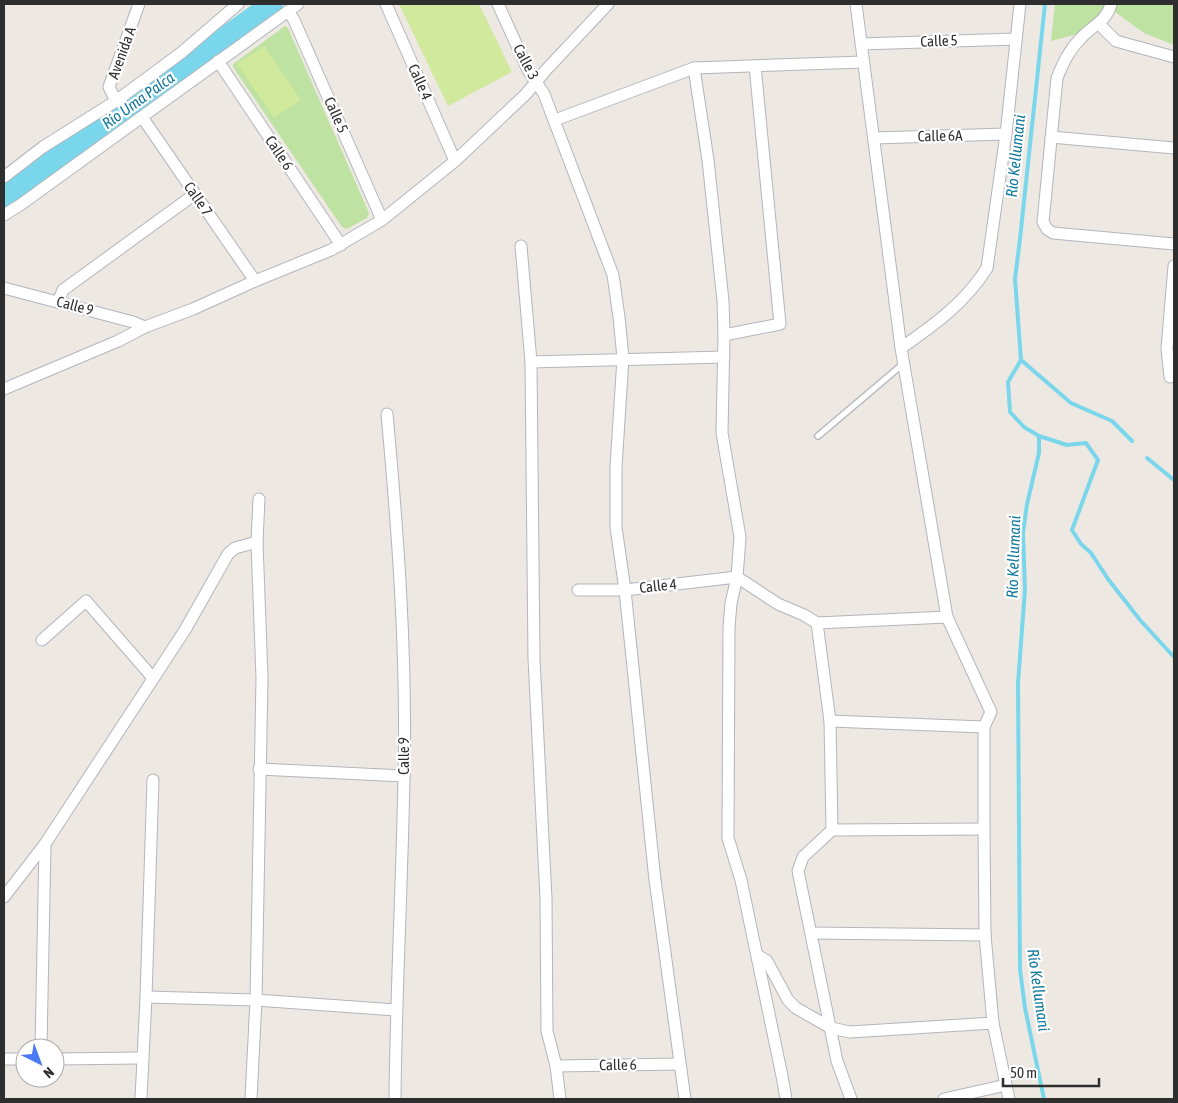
<svg xmlns="http://www.w3.org/2000/svg" width="1178" height="1103" font-family="'Asap Condensed',sans-serif">
  <style>
    .green { fill: #bde2a1 }
    .pitch { fill: #d0e99d }
    .lines { fill: none; stroke-linecap: round; stroke-linejoin: round }
    .stream { stroke: #7ad7eb; stroke-width: 4 }
    .river { stroke: #7ad7eb; stroke-width: 22 }
    .service-casing { stroke: #b2b5bd; stroke-width: 8 }
    .minor-casing { stroke: #b2b5bd; stroke-width: 13 }
    .service { stroke: #fff; stroke-width: 5.5 }
    .minor { stroke: #fff; stroke-width: 11 }
    .labels { text-anchor: middle; stroke-width: 4.5; stroke-linejoin: round; paint-order: stroke }
    .street-label { font-size: 15px; fill: #2e2e2e; stroke: #fff }
    .water-label { font-size: 16px; font-style: italic; fill: #137a9d; stroke: #fff }
  </style>
  <rect width="100%" height="100%" fill="#eee8e2"/>
  <g class="green">
    <path d="M1055,4H1105L1104,10L1077,34L1051,41Z"/>
    <path d="M1115,4H1174V45L1144,33L1115,12Z"/>
    <path d="M285,26L288,28L369,213L367,218L347,229L342,227L233,67V64Z"/>
  </g>
  <g class="pitch">
    <path d="M399,4H479L512,72L448,106Z"/>
    <path d="M264,46L301,100L274,118L237,64Z"/>
  </g>
  <g class="lines">
    <g class="stream">
      <path d="M1021,360L1071,403L1112,421L1132,441"/>
      <path d="M1039,436L1067,445L1086,443L1098,460L1072,530L1081,544L1091,553L1108,579L1140,620L1174,657"/>
      <path d="M1147,458L1174,480"/>
      <path d="M1044,1099L1025,1008L1020,969L1018,683L1025,589L1023,533L1027,504L1039,453V436L1024,427L1010,412L1008,382L1021,360L1015,279L1020,239L1045,4"/>
    </g>
    <path class="river" d="M4,196L272,4"/>
    <defs>
      <path id="service" d="M818,436L903,364"/>
      <g id="minor">
        <path d="M386,4L455,161"/>
        <path d="M498,4L528,70L544,94L613,275L619,317L623,358L616,467V527L625,590L655,880L685,1099"/>
        <path d="M856,4L901,348L947,617L991,712L984,727V829L985,935L993,1023L1009,1099"/>
        <path d="M1111,4C1107,21 1092,26 1081,38C1069,50 1063,63 1057,78L1043,222L1047,229L1053,233L1174,244"/>
        <path d="M288,11L294,20L382,220"/>
        <path d="M1099,24L1116,41L1174,57"/>
        <path d="M861,44L1016,39"/>
        <path d="M218,61L341,245"/>
        <path d="M694,68L708,160L723,301L724,335L722,433L740,537L737,577L731,603L729,627L728,838L741,880L782,1076L786,1099"/>
        <path d="M116,101L109,87L139,4"/>
        <path d="M142,117L255,281"/>
        <path d="M555,120L694,68L863,62"/>
        <path d="M1051,137L1174,148"/>
        <path d="M874,138L1006,134"/>
        <path d="M4,177L43,147L116,101L181,53L238,4"/>
        <path d="M4,215L20,205L298,4"/>
        <path d="M521,246L531,362L534,659L546,899L547,1031L556,1066L560,1099"/>
        <path d="M4,288L133,322L145,327"/>
        <path d="M58,302L63,290L195,194"/>
        <path d="M724,335L780,324L755,66"/>
        <path d="M901,348C934,325 965,303 987,268L1006,134L1020,4"/>
        <path d="M531,362L724,357"/>
        <path d="M1170,377L1167,349L1174,266"/>
        <path d="M4,389L118,341L145,327L193,309L255,281L331,250L382,220L455,161L526,94L546,70L608,4"/>
        <path d="M387,414C398,534 407,656 404,777C402,885 396,992 395,1099"/>
        <path d="M578,590H625L737,577L778,604L804,615L817,623L947,617"/>
        <path d="M817,623L830,721L832,830L803,857L798,871L837,1061L851,1099"/>
        <path d="M42,640L86,601L153,678"/>
        <path d="M830,721L984,727"/>
        <path d="M259,769L404,776"/>
        <path d="M832,830L984,829"/>
        <path d="M4,897L45,844L185,630L228,554L235,548L257,542"/>
        <path d="M811,933L985,935"/>
        <path d="M757,955L767,961L788,1000L796,1008L831,1028L850,1032L993,1023"/>
        <path d="M146,997L256,1000L396,1010"/>
        <path d="M41,1048L45,844"/>
        <path d="M4,1059H25"/>
        <path d="M55,1059L141,1058"/>
        <path d="M556,1066L680,1064"/>
        <path d="M141,1099L146,997L153,780"/>
        <path d="M251,1099L256,1000L262,678L257,542L259,499"/>
        <path d="M944,1099L1006,1085"/>
      </g>
    </defs>
    <use href="#service" class="service-casing"/>
    <use href="#minor" class="minor-casing"/>
    <use href="#service" class="service"/>
    <use href="#minor" class="minor"/>
  </g>
  <g class="labels">
    <g class="street-label">
      <text transform="translate(939 41) rotate(-2)" y="5">Calle 5</text>
      <text transform="translate(122 53) rotate(-70)" y="5">Avenida A</text>
      <text transform="translate(526 62) rotate(62)" y="5">Calle 3</text>
      <text transform="translate(420 82) rotate(66)" y="5">Calle 4</text>
      <text transform="translate(336 115) rotate(66)" y="5">Calle 5</text>
      <text transform="translate(940 136) rotate(-1)" y="5">Calle 6A</text>
      <text transform="translate(279 153) rotate(56)" y="5">Calle 6</text>
      <text transform="translate(198 199) rotate(55)" y="5">Calle 7</text>
      <text transform="translate(75 306) rotate(15)" y="5">Calle 9</text>
      <text transform="translate(658 586) rotate(-6)" y="5">Calle 4</text>
      <text transform="translate(404 756) rotate(-90)" y="5">Calle 9</text>
      <text transform="translate(618 1065) rotate(-1)" y="5">Calle 6</text>
    </g>
    <g class="water-label">
      <text transform="translate(138 100) rotate(-36)" y="6">Río Uma Palca</text>
      <text transform="translate(1015 156) rotate(-84)" y="6">Río Kellumani</text>
      <text transform="translate(1013 557) rotate(-88)" y="6">Río Kellumani</text>
      <text transform="translate(1039 990) rotate(82)" y="6">Río Kellumani</text>
    </g>
  </g>
  <rect width="1178" height="1103" fill="none" stroke="#2e2e2e" stroke-width="10"/>
  <g transform="translate(40 1063) rotate(138)"><circle r="24" fill="#ffffff" stroke="#ababab"/>
  <path d="M0-4L9 19L0 12L-9 19Z" fill="#4979f3"/>
  <text y="-8" font-size="14" font-weight="bold" text-anchor="middle" fill="#2e2e2e">N</text>
  </g>
  <path d="M1003 1078v8h96v-8" fill="none" stroke="#2e2e2e" stroke-width="2.5"/>
  <text x="1010" y="1078" font-size="15" fill="#2e2e2e" stroke="#ffffff" stroke-width="4" paint-order="stroke">50 m</text>
</svg>
